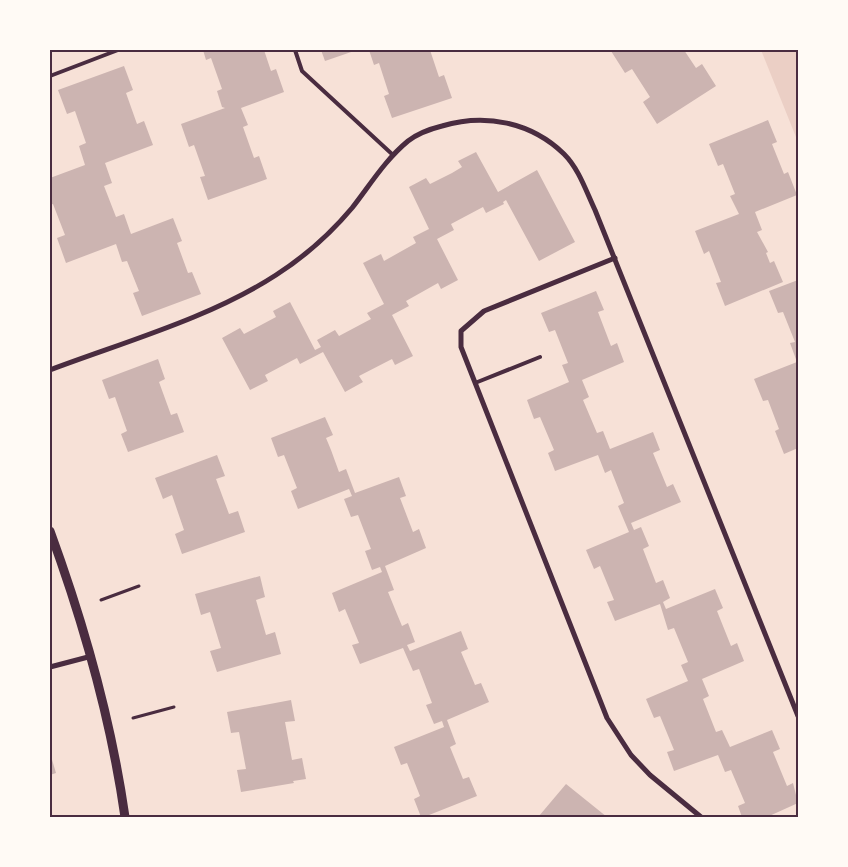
<svg xmlns="http://www.w3.org/2000/svg" width="848" height="867" font-family="Cabin,sans-serif">
  <style>
    .green { fill: #ebcfc5 }
    .building { fill: #ccb4b1 }
    .lines { fill: none; stroke-linecap: round; stroke-linejoin: round }
    .path { stroke: #4a2c40; stroke-width: 3 }
    .service { stroke: #4a2c40; stroke-width: 4 }
    .minor { stroke: #4a2c40; stroke-width: 5 }
    .tertiary { stroke: #4a2c40; stroke-width: 9 }
    .neatline { fill: none; stroke: #4a2c40; stroke-width: 2 }
  </style>
  <rect width="100%" height="100%" fill="#f7e1d7"/>
  <path class="green" d="M761,50H798V142Z"/>
  <g class="building">
    <path d="M203,50H264L271,71L276,69L284,92L241,108L248,125L243,127L254,158L259,156L267,179L208,200L200,177L205,176L194,145L189,147L181,124L225,108L222,107L217,91L222,89L211,58L206,60Z"/>
    <path d="M321,50H357L325,61Z"/>
    <path d="M369,50H430L439,77L444,75L452,98L392,118L384,96L389,94L379,63L374,65Z"/>
    <path d="M613,50H684L696,68L702,64L716,86L657,124L643,102L650,97L632,69L625,73L611,51Z"/>
    <path d="M124,66L133,90L126,93L137,124L144,121L153,145L105,163L112,183L104,186L116,217L124,214L131,234L173,218L182,241L177,243L188,273L192,272L201,294L142,316L133,293L139,291L127,261L122,262L116,244L66,263L57,238L65,235L53,204L50,205V178L85,165L79,146L86,143L75,111L67,114L58,90Z"/>
    <path d="M768,120L777,142L772,144L784,174L788,172L797,195L755,212L762,230L757,232L768,252L766,253L770,263L774,261L783,282L725,306L716,283L721,282L709,251L704,254L695,231L739,214L730,196L735,194L723,164L718,166L709,144Z"/>
    <path d="M476,152L498,192L537,170L575,242L539,261L506,200L503,202L504,204L486,213L483,207L451,224L454,230L437,239L458,280L441,289L438,283L406,301L409,306L392,315L413,356L395,365L392,359L359,376L363,382L345,392L323,352L300,364L297,358L265,375L268,381L250,390L222,338L240,328L244,334L276,317L273,311L290,302L315,350L321,347L317,340L335,330L339,336L371,319L367,313L384,304L363,263L381,254L384,261L416,243L413,237L429,229L409,187L426,178L430,184L452,173L462,167L458,161Z"/>
    <path d="M798,280V448L784,454L775,431L779,429L768,400L763,401L754,379L797,362L790,343L795,342L783,312L778,313L769,291Z"/>
    <path d="M596,291L604,310L598,312L611,346L617,343L624,362L582,380L589,397L583,400L597,433L603,431L610,449L653,432L660,450L653,453L667,487L673,484L681,502L631,523L634,530L641,527L649,546L643,549L656,583L663,580L670,598L663,602L666,609L715,589L723,608L717,611L731,646L737,643L744,661L702,679L709,696L703,699L716,732L722,730L730,747L772,730L780,749L773,752L787,786L793,783L798,803L767,817H742L738,806L745,803L731,770L725,772L718,755L674,771L667,752L674,750L660,716L654,718L646,699L688,681L681,665L688,662L674,628L668,630L660,604L615,621L607,602L614,600L600,566L594,569L586,550L629,532L618,506L624,503L611,470L605,473L598,455L555,471L548,453L554,450L540,417L534,419L527,400L569,382L562,365L568,363L555,330L549,332L541,313Z"/>
    <path d="M158,359L165,379L159,382L171,415L177,413L184,432L128,452L121,434L127,431L115,397L109,399L102,380Z"/>
    <path d="M325,417L333,435L326,438L331,450L339,472L346,469L355,493L399,477L406,496L400,498L413,532L419,529L426,548L385,566L394,590L388,592L397,614L402,626L408,623L415,642L407,645L410,651L461,631L468,649L461,652L475,685L481,683L489,702L447,720L456,744L450,747L463,779L469,777L477,796L424,817H421L414,799L420,796L407,763L401,765L394,747L444,727L442,721L434,724L426,705L432,703L419,669L413,671L403,648L360,664L352,645L359,643L345,609L339,612L332,593L382,572L380,567L372,570L365,551L371,549L358,515L351,517L344,499L352,496L349,489L298,509L291,491L297,488L284,455L278,457L271,438Z"/>
    <path d="M217,455L225,476L216,479L229,514L238,511L245,532L182,554L175,534L184,530L172,495L163,499L155,478Z"/>
    <path d="M260,576L265,597L256,600L266,635L275,632L281,654L217,672L210,651L221,648L210,612L201,615L195,594Z"/>
    <path d="M291,700L295,721L285,722L292,760L302,758L306,779L293,781L294,783L241,792L237,770L246,769L239,732L231,733L227,712Z"/>
    <path d="M50,753L56,773L50,775Z"/>
    <path d="M566,784L607,817H541L539,816Z"/>
  </g>
  <g class="lines">
    <g class="path">
      <path d="M101,600L139,586"/>
      <path d="M133,718L174,707"/>
    </g>
    <g class="service">
      <path d="M295,50L302,71L393,155"/>
      <path d="M50,76L118,50"/>
      <path d="M475,383L540,357"/>
    </g>
    <g class="minor">
      <path d="M615,258L484,311L461,331V347L607,718L631,755L650,775L701,817"/>
      <path d="M50,370C124,342 210,318 276,275C304,257 331,233 352,208C370,185 385,160 408,141C417,134 430,129 442,126C485,113 531,122 564,154C579,169 586,191 595,210L798,716"/>
      <path d="M50,667L92,656"/>
    </g>
    <path class="tertiary" d="M50,531C84,624 111,719 125,817"/>
  </g>
  <rect width="848" height="867" fill="none" stroke="#fffaf5" stroke-width="102"/>
  <rect x="51" y="51" width="746" height="765" class="neatline"/>
</svg>
